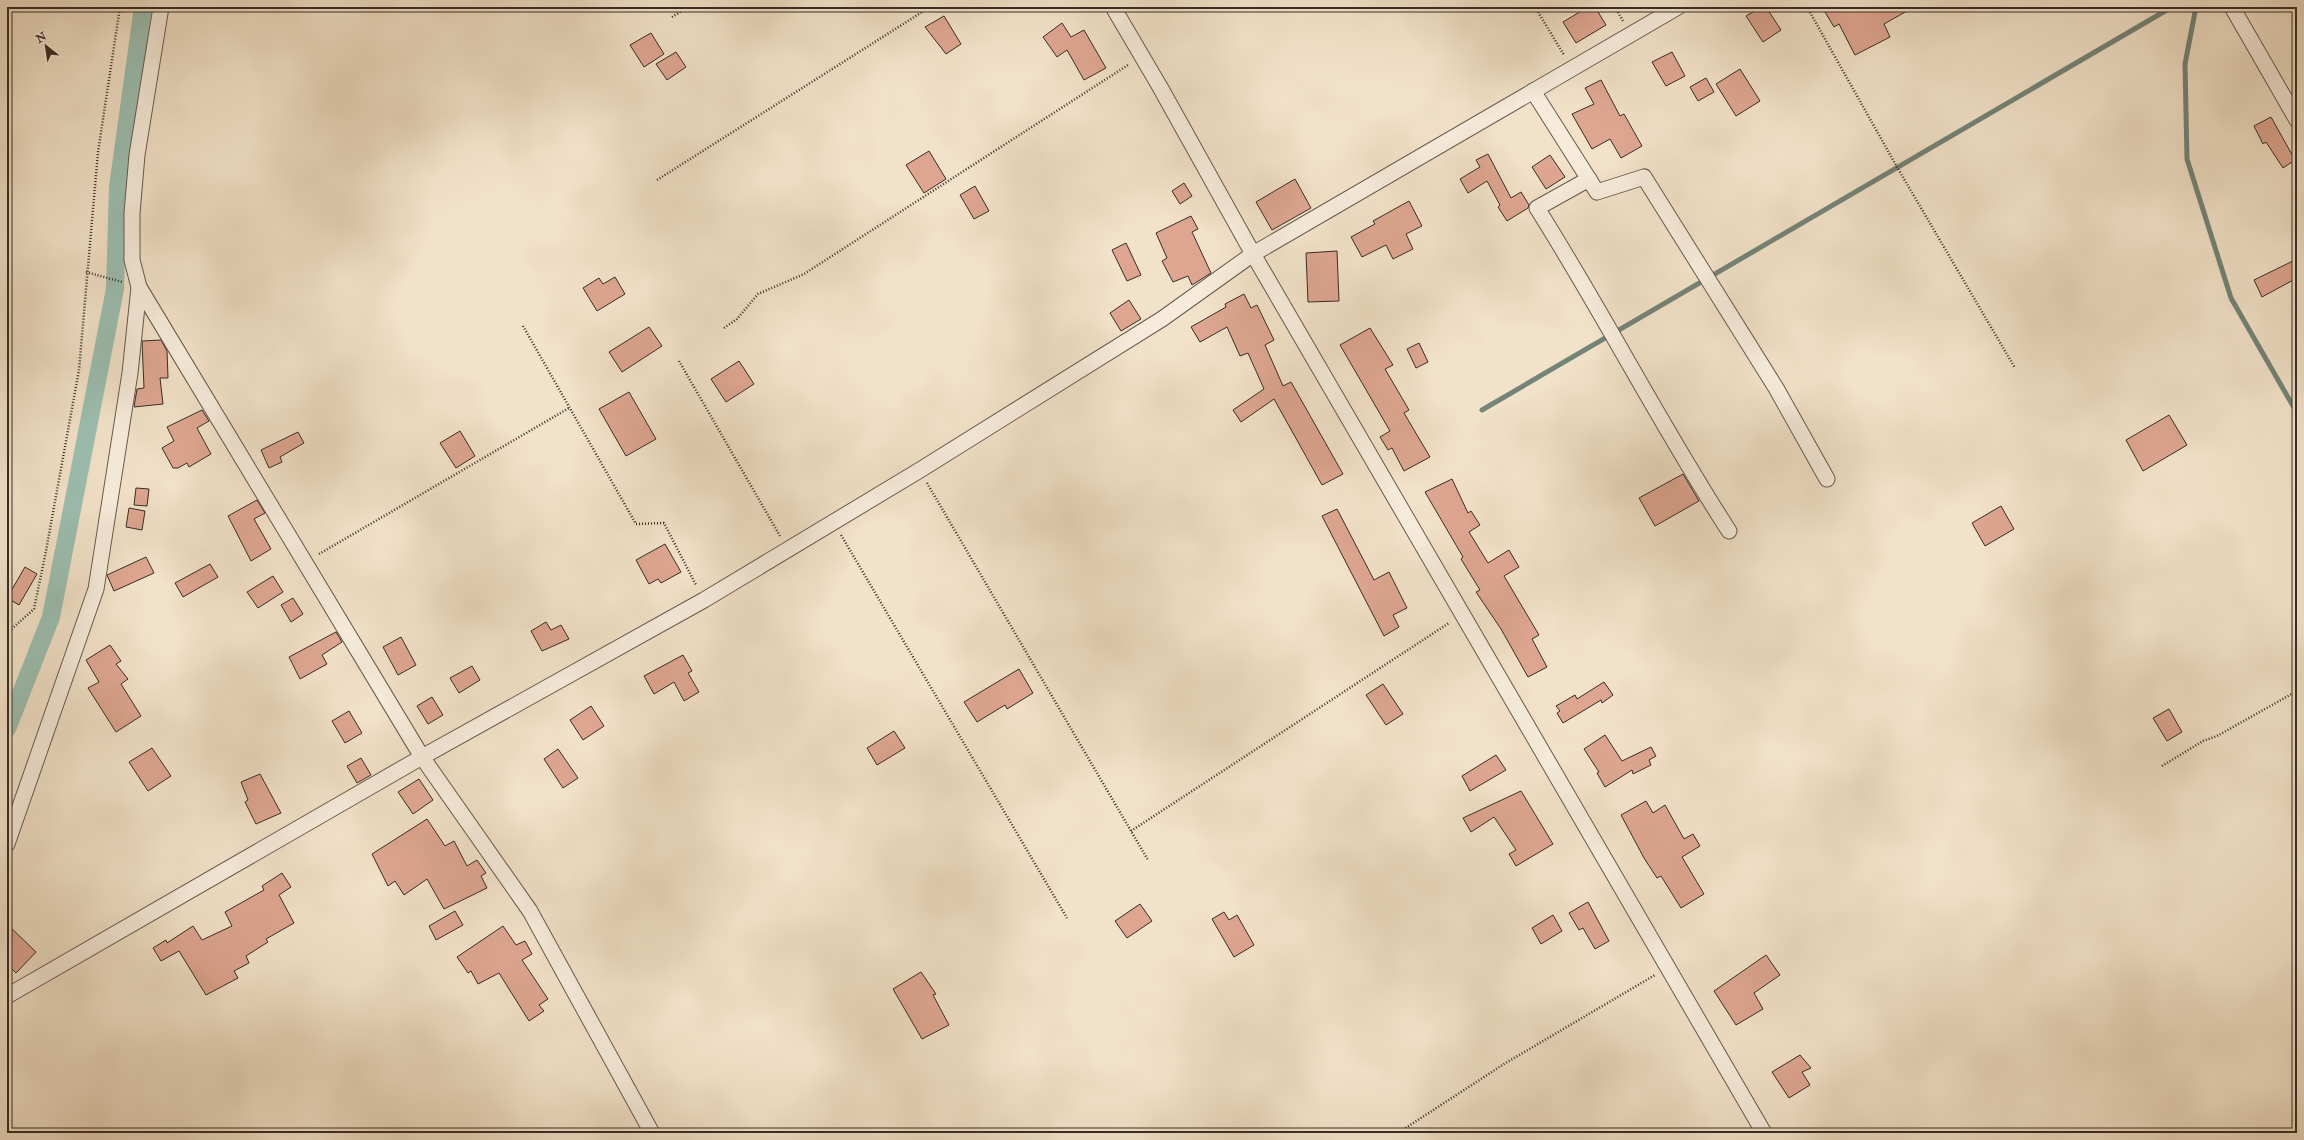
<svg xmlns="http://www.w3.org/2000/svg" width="2304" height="1140" font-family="'IM FELL Double Pica',serif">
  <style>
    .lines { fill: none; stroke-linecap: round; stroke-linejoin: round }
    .stream { stroke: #748479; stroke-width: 5 }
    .canal { stroke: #9cbfb1; stroke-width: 18 }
    .building { fill: #dea691; stroke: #382c25 }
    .minor-casing { stroke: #665a4e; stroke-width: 17 }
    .path { stroke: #382c25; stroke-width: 2.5; stroke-dasharray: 1 2; stroke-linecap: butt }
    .minor { stroke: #f7ecdc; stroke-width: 15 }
  </style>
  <rect width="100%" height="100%" fill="#f2e2c9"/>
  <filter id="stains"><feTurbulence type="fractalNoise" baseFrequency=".005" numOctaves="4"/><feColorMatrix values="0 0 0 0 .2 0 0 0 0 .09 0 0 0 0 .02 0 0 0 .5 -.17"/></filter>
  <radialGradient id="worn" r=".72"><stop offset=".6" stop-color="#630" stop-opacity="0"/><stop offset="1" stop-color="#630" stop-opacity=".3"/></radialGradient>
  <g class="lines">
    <g class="stream">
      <path d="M2196,7L2185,64L2187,159L2231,298L2297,413"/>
      <path d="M1482,410L2172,7"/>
    </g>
    <path class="canal" d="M7,729L51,617L115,289L118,187L143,7"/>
  </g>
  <g class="building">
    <path d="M1588,7H1595L1606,25L1576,43L1563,22Z"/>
    <path d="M1762,7H1766L1781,30L1763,42L1746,16Z"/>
    <path d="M1833,7H1914L1884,24L1890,37L1855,55L1839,24L1834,27L1825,12Z"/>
    <path d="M944,16L961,44L946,54L925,27Z"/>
    <path d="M1062,23L1071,37L1084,30L1106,68L1084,80L1067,50L1057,57L1043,37Z"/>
    <path d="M651,33L664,54L644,67L630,45Z"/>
    <path d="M676,52L686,67L667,80L656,64Z"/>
    <path d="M1672,52L1685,76L1666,86L1652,62Z"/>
    <path d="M1740,69L1760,101L1736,116L1716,84Z"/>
    <path d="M1706,78L1714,92L1698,101L1690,87Z"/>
    <path d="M1601,80L1620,116L1624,114L1642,146L1621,158L1610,139L1592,149L1572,114L1594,104L1585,88Z"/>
    <path d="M2271,117L2295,160L2283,168L2266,142L2263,144L2254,126Z"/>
    <path d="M929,151L946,179L924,193L906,165Z"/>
    <path d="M1488,154L1511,198L1521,192L1529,205L1528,208L1507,221L1498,207L1500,205L1487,181L1468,193L1460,179L1480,167L1476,160Z"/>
    <path d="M1550,155L1565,177L1546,189L1532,167Z"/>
    <path d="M1295,179L1311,208L1272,230L1256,202Z"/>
    <path d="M1184,183L1192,196L1180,204L1172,191Z"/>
    <path d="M975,186L989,211L974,219L960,195Z"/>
    <path d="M1409,201L1422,226L1406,234L1413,249L1393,259L1386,245L1362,257L1351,237L1375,224L1373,221Z"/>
    <path d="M1191,216L1198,229L1192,232L1211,273L1192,285L1188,276L1173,282L1162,261L1167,258L1156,233Z"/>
    <path d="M1126,243L1141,275L1127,281L1112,250Z"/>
    <path d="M1337,251L1339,301L1308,302L1306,253Z"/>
    <path d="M2297,259V278L2262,297L2254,280Z"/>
    <path d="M615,277L625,294L597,311L583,288L599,278L603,284Z"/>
    <path d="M1244,294L1251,308L1257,305L1274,340L1265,345L1283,386L1291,382L1343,474L1322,485L1274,399L1241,422L1233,410L1264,389L1248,353L1240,356L1227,327L1200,342L1191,327L1226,307L1225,304Z"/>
    <path d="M1129,300L1141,319L1121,331L1110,313Z"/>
    <path d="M649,327L662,346L622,372L609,352Z"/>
    <path d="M1370,328L1393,365L1385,369L1409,410L1404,413L1430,457L1404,471L1392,448L1388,450L1380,437L1390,431L1340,345Z"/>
    <path d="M161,340L167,351L168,378H160L163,404L134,407L137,389L144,388L142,341Z"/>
    <path d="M1419,343L1428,362L1416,368L1407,349Z"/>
    <path d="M739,361L754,384L726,402L711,379Z"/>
    <path d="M629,392L656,439L626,456L599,409Z"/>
    <path d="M202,410L209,421L197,428L211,454L189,467L187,463L178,468H173L162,448L174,441L167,427Z"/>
    <path d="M2169,415L2187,445L2143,471L2126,440Z"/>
    <path d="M460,431L475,456L456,468L440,443Z"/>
    <path d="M298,432L304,443L280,457L282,462L269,468L261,450Z"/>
    <path d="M1683,474L1699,501L1655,526L1639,498Z"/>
    <path d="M1452,479L1468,513L1471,511L1480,525L1469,532L1488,563L1509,550L1519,567L1504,576L1539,635L1532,639L1547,667L1528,677L1501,629L1476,592L1480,590L1461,559L1463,557L1425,492Z"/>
    <path d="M136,488L149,489L147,506L134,505Z"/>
    <path d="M257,500L265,513L254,519L271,549L251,561L228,516Z"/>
    <path d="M2001,506L2014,529L1985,546L1972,523Z"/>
    <path d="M129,508L145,511L142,530L126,527Z"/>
    <path d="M1337,509L1374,580L1389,572L1407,608L1393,615L1399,627L1384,636L1322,516Z"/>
    <path d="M665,544L681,572L661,583L658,579L649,584L636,560Z"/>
    <path d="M146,557L154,573L114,591L107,575Z"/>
    <path d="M210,564L218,577L183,597L175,583Z"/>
    <path d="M25,567L37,574L19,605L7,598Z"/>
    <path d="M273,576L283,592L258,608L247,592Z"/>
    <path d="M293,598L303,614L291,622L281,605Z"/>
    <path d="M546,622L551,630L561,625L569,639L542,651L531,631Z"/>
    <path d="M336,632L342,642L322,655L327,664L300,679L289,657Z"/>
    <path d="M401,637L416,665L398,675L383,647Z"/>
    <path d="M110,645L121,661L116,664L128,679L121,684L141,716L116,732L88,688L99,682L86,660Z"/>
    <path d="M683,655L692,671L688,673L699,692L684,701L674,682L654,694L644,676Z"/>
    <path d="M472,666L480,680L459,693L450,678Z"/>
    <path d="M1019,669L1033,693L1007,709L1005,705L977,722L964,702Z"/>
    <path d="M1604,682L1613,695L1602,703L1601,700L1563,723L1557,713L1560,711L1556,706L1575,695L1577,699Z"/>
    <path d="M1383,684L1403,714L1386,725L1366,695Z"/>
    <path d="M432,697L443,715L428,724L417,706Z"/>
    <path d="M591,706L604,726L583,740L570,720Z"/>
    <path d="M2169,709L2182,732L2167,741L2153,718Z"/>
    <path d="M349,711L362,733L345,743L332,721Z"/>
    <path d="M894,731L905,748L877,765L867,748Z"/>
    <path d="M1605,735L1622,761L1651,747L1656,756L1649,760L1651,765L1633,774L1632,770L1605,787L1597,773L1599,772L1584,749Z"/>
    <path d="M152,748L171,776L148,791L129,762Z"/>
    <path d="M558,749L578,778L563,788L544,759Z"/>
    <path d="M1496,755L1506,770L1470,791L1462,776Z"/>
    <path d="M361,758L371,775L357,783L347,766Z"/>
    <path d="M260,774L281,813L256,824L245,802L248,800L241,782Z"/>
    <path d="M419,779L433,800L413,814L398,792Z"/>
    <path d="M1521,791L1553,844L1516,866L1509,854L1516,850L1494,817L1471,832L1463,818Z"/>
    <path d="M1646,801L1653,813L1665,805L1684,839L1693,834L1700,846L1682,857L1704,894L1681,908L1661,876L1657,878L1644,858L1621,815Z"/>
    <path d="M427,819L445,846L454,841L467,866L477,860L486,873L481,876L487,888L444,909L427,879L404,895L395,881L388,886L372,854Z"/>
    <path d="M282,873L291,887L279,895L294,923L266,939L268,942L246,956L249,963L234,971L238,978L206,995L179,951L161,961L153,948L166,940L167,943L193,926L202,940L232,926L225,912L264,890L262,886Z"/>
    <path d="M1588,902L1609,941L1595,949L1583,928L1579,930L1569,913Z"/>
    <path d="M1140,904L1152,921L1127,938L1115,921Z"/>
    <path d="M455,911L463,925L436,940L429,926Z"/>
    <path d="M1224,912L1229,920L1237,915L1254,945L1234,957L1212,919Z"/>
    <path d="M1553,915L1562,931L1541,944L1532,928Z"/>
    <path d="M7,924L36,952L16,973L7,964Z"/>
    <path d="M503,926L516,945L525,941L532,954L522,960L548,999L539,1005L544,1011L529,1021L499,973L478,984L471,971L468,973L457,957Z"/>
    <path d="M1766,955L1780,975L1754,993L1763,1009L1736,1025L1714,991Z"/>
    <path d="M921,972L936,994L933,995L949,1025L922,1039L893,989Z"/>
    <path d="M1800,1055L1811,1068L1802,1072L1810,1085L1789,1098L1772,1072Z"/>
  </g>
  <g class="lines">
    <defs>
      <g id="minor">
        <path d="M161,7L137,155L132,213V260L139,287L422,757L530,911L652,1133"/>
        <path d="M1113,7L1160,87L1253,254L1764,1133"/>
        <path d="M2232,7L2297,120"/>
        <path d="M1533,91L1597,192L1644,177L1776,388L1827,479"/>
        <path d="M1589,179L1537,208C1604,314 1661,426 1729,531"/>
        <path d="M7,844L96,589L130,373L139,287"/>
        <path d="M7,996L422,757L704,600L920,470L1162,319L1253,254L1678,7"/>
      </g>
    </defs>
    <use href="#minor" class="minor-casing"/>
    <g class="path">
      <path d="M1535,7L1564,55"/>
      <path d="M1615,7L1623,21"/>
      <path d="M1807,7L1897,167L2015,368"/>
      <path d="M672,17L688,7"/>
      <path d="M657,180L930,7"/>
      <path d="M86,272L122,282"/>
      <path d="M523,326L636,524L664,523L696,585"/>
      <path d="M724,328L737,319L758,294L804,274L1128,65"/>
      <path d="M679,361L780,536"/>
      <path d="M927,483L1148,860"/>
      <path d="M841,535L1067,918"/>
      <path d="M319,554L569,408"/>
      <path d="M7,633L34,609L46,551L79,370L98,152L120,7"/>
      <path d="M2162,766L2203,741L2217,736L2297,691"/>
      <path d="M1131,831L1449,623"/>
      <path d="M1398,1133L1504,1064L1655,975"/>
    </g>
    <use href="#minor" class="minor"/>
  </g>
  <rect width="2304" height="1140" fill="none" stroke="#f2e2c9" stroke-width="24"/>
  <rect x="8" y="8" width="2288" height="1124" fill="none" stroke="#382c25" stroke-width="2"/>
  <rect x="12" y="12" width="2280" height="1116" fill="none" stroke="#382c25"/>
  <g transform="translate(46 46) rotate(330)" stroke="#f7ecdc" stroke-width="3" paint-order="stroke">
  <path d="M0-3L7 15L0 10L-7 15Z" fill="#382c25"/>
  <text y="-6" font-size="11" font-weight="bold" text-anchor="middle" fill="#382c25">N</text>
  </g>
  <rect width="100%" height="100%" filter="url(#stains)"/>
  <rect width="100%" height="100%" fill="url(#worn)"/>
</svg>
